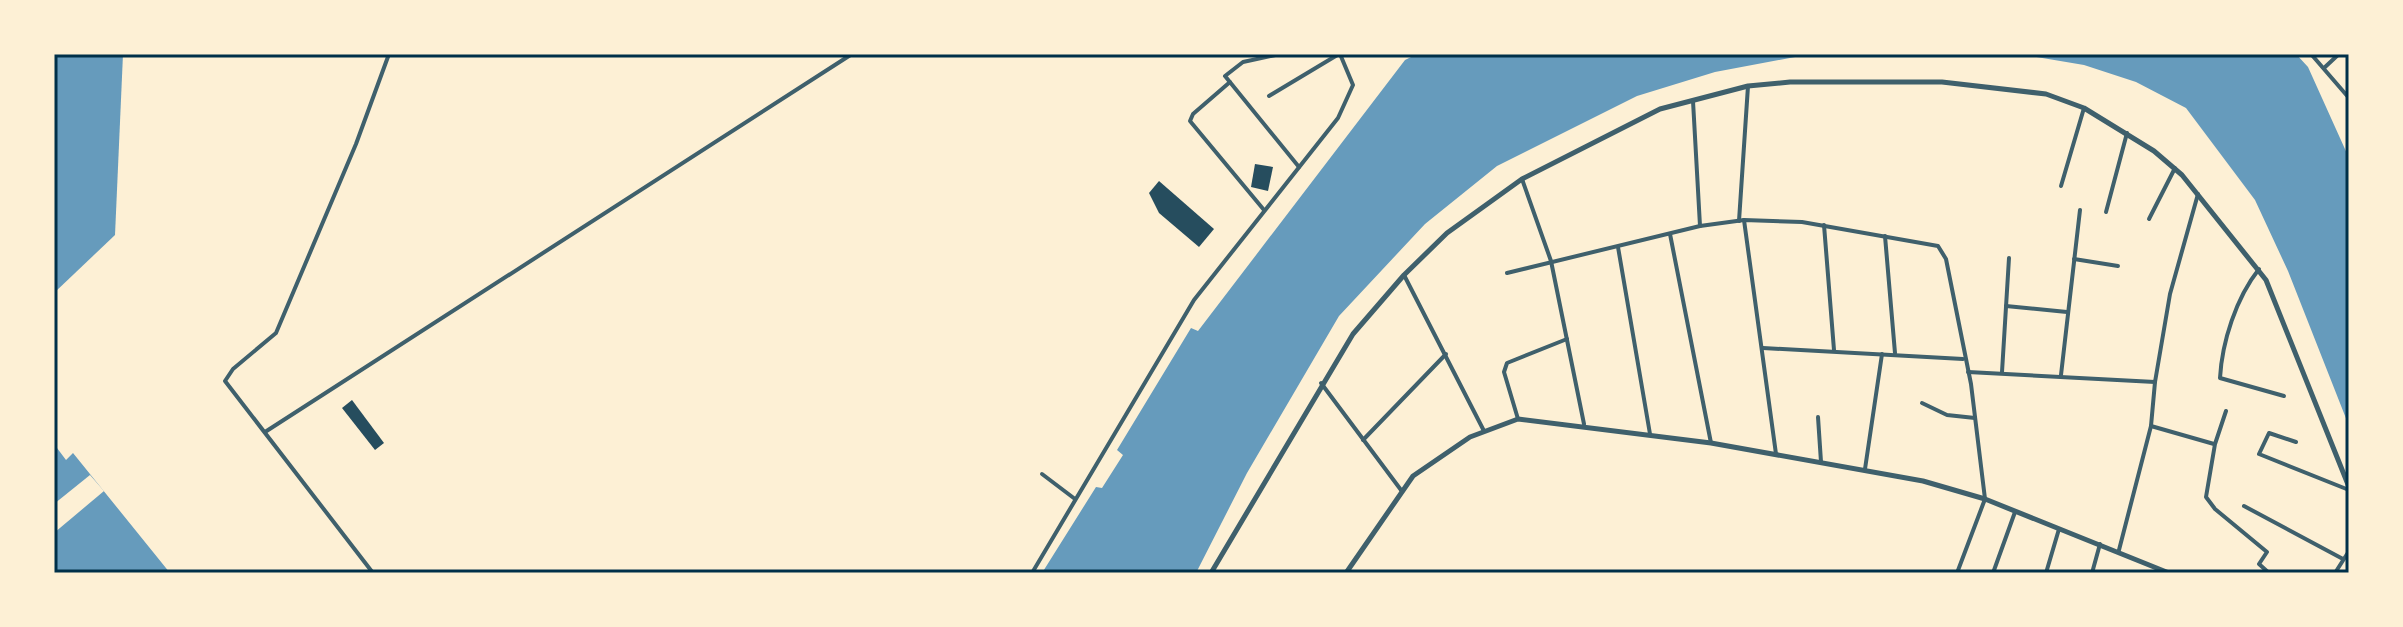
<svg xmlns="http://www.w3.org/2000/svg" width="2403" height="627" font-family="'Fira Sans Condensed',sans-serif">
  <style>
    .water { fill: #669bbc }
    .pier { fill: #fdf0d5 }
    .building { fill: #264d5e }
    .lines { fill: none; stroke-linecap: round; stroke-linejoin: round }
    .minor { stroke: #3f606c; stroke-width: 4 }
    .tertiary { stroke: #3f606c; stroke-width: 5 }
    .neatline { fill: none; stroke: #003049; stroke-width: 3 }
  </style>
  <rect width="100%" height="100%" fill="#fdf0d5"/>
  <g class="water">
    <path d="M54,54H123L115,235L54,293Z"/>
    <path d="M1417,54H1811L1715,72L1637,96L1497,166L1425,224L1339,316L1247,473L1196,573H1042L1096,487L1102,488L1123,455L1117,450L1191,328L1198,331L1405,60Z"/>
    <path d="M2019,54H2296L2308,67L2349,158V426L2288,271L2255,200L2186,108L2136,82L2084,65Z"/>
    <path d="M54,444L66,460L73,453L170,573H54Z"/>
  </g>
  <path class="pier" d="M90,475L104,491L54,533V504Z"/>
  <g class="building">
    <path d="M1255,164L1273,167L1268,191L1251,187Z"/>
    <path d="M1159,181L1214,229L1199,247L1159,213L1149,193Z"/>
    <path d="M352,400L384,443L375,450L342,408Z"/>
  </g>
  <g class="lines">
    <g class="minor">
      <path d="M1280,54L1243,62L1225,76L1299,167"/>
      <path d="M2311,54L2349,98"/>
      <path d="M2324,68L2339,54"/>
      <path d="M1230,82L1193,114L1190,121L1264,210"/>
      <path d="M1269,96L1339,54"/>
      <path d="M1693,101L1700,226"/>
      <path d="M1522,179L1551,261L1584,424"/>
      <path d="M2061,186L2084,108"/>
      <path d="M2106,212L2127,133"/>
      <path d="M2149,219L2175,168"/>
      <path d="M1744,220L1776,454"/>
      <path d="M1739,221L1748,86"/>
      <path d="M1824,225L1834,350"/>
      <path d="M1670,234L1711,443"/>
      <path d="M1885,236L1895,353"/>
      <path d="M1618,247L1650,434"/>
      <path d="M2074,259L2118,266"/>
      <path d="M2259,269C2236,298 2222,342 2220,378L2284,396"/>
      <path d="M1507,273L1700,226L1744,220L1802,222L1938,246L1946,259L1971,384L1985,499L1957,573"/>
      <path d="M1404,275L1484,431"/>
      <path d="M2006,306L2067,312"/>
      <path d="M1763,348L1963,359"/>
      <path d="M1968,372L2155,382L2170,294L2198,194"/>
      <path d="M2002,372L2009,258"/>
      <path d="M2061,375L2080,210"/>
      <path d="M1321,383L1401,490"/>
      <path d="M1922,403L1947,415L1975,418"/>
      <path d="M2226,411L2215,444L2206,497L2215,509L2267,552L2259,564L2269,573"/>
      <path d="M1818,417L1821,462"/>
      <path d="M1518,419L1504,372L1507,363L1567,339"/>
      <path d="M2151,426L2214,444"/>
      <path d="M265,432L852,54"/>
      <path d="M1363,440L1446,354"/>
      <path d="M2296,442L2269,433L2259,454L2349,490"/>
      <path d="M1865,469L1882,354"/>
      <path d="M1042,474L1075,499"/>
      <path d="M2244,506L2343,559"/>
      <path d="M2119,550L2151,426L2155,382"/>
      <path d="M373,573L225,381L233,369L276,333L356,144L389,54"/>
      <path d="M1032,573L1194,300L1338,118L1353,85L1340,54"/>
      <path d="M1993,573L2015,512"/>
      <path d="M2046,573L2059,529"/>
      <path d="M2092,573L2100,544"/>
      <path d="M2335,573L2349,551"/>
    </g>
    <g class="tertiary">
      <path d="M1211,573L1353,334L1404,275L1447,233L1522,179L1660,109L1748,86L1790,82H1942L2046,94L2084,108L2154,151L2182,175L2266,280L2349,487"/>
      <path d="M1346,573L1413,476L1470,437L1518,419L1711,443L1923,481L1985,499L2169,573"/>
    </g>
  </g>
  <rect width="2403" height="627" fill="none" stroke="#fdf0d5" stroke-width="112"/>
  <rect x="56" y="56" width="2291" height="515" class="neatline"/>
</svg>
